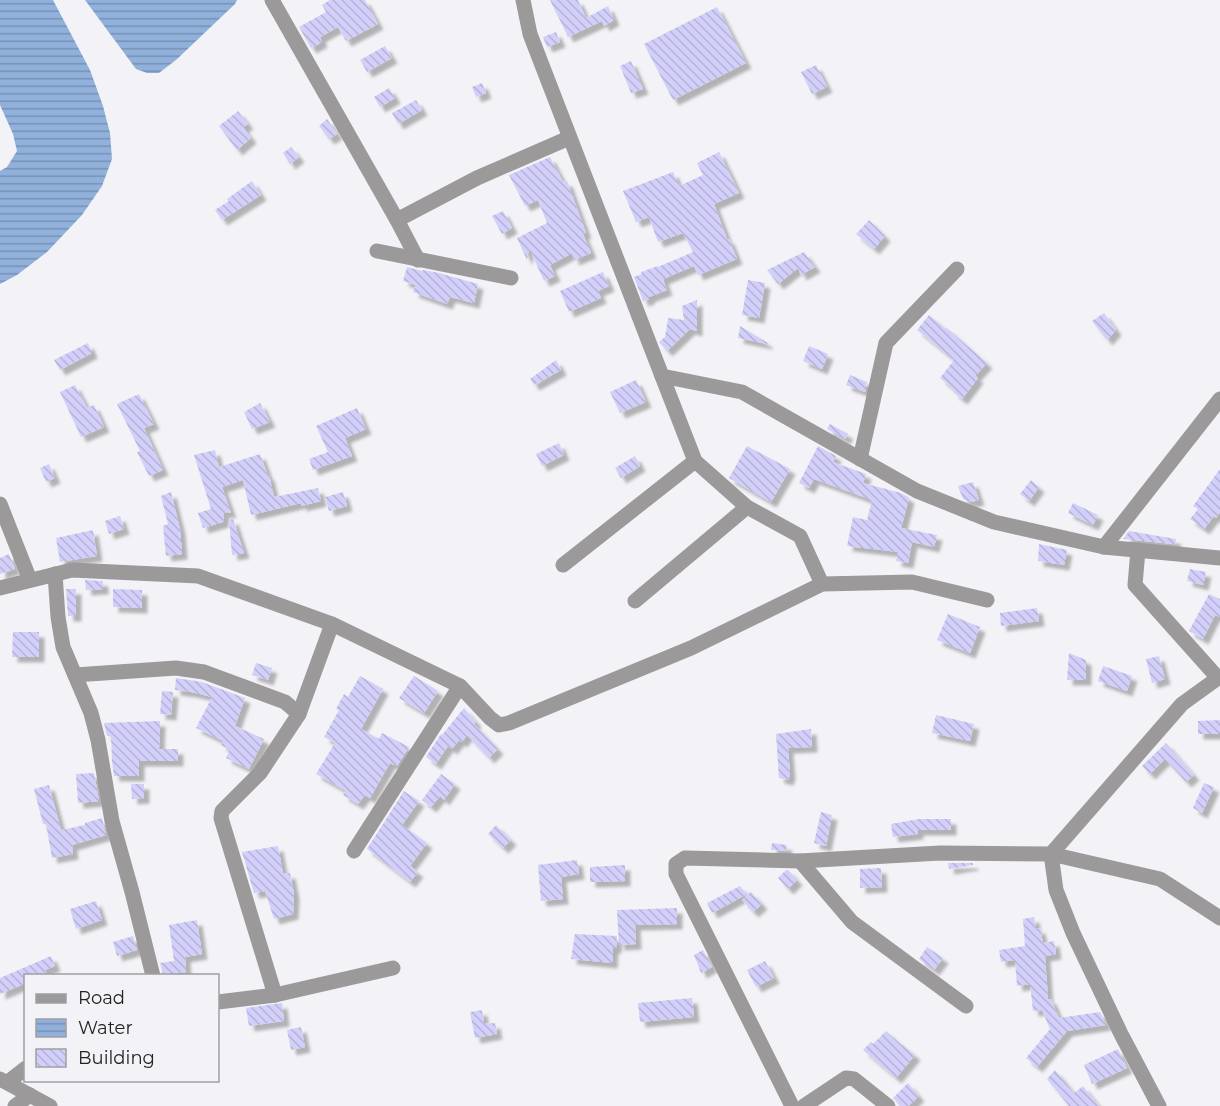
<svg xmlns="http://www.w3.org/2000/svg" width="1220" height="1106" font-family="Montserrat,sans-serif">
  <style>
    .water { fill: url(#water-rules) }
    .building { fill: url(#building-back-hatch); filter: url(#shadow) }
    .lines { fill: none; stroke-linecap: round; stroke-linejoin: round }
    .minor { stroke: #9b9999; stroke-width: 15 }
  </style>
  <defs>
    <pattern id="water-rules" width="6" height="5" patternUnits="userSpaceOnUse" patternTransform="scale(1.5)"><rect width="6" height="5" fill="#91b1dc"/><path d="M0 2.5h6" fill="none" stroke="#7690b2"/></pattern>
    <pattern id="building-back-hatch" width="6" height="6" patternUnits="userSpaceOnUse" patternTransform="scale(1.5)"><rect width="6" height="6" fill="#d2d0fa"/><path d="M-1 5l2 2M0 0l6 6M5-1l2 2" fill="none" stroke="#b4b2d6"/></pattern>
    <filter id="shadow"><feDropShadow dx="5.5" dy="5.5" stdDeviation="1.5" flood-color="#0004"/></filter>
  </defs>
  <rect width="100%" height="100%" fill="#f3f2f6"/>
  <g class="water">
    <path d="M0,0H53L90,70L103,106L110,133L112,159L102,186L82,215L47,252L17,275L0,284V171L7,167L17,151L13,134L0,105Z"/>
    <path d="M85,0H237L235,4L176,60L159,73H147L136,69Z"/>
  </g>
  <g class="building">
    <path d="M330,0H365L378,24L346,41L338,27L320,37L322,42L311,48L299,27L326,12L322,5Z"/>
    <path d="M550,0H578L586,18L608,6L614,20L604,26L602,21L568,37Z"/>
    <path d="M717,7L746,63L673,100L644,44Z"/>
    <path d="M556,32L560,42L547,47L543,37Z"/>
    <path d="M385,46L392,58L367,72L360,60Z"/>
    <path d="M631,61L643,89L631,93L620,66Z"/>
    <path d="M816,65L827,87L812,94L801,72Z"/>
    <path d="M482,83L486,93L476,97L472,87Z"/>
    <path d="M389,88L395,98L380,107L374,97Z"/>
    <path d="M416,100L422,110L398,124L392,113Z"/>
    <path d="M238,111L248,124L243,127L251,138L237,150L219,126Z"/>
    <path d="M327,119L337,134L329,139L319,126Z"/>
    <path d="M291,147L299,157L290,164L283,153Z"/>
    <path d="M719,152L739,193L714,204L727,239H729L737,259L698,275L694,266L663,279L667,290L649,297V299L643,301L634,277L642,274L641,272L658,266V267L693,252L683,233L658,242L649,217L636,222L623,191L673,172L679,186L703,175L697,163Z"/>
    <path d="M550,157L563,182L567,181L586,233L583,234L591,253L574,260L572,253L550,265L555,276L544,281L529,248L527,260L517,238L547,223L538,200L525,206L509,175Z"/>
    <path d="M252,181L261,195L222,220L215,210L229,201L227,199Z"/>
    <path d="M503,211L512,228L502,234L492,216Z"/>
    <path d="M869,220L885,236L874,249L856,234Z"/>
    <path d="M804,252L815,267L801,275L798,268L778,284L767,270Z"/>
    <path d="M407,267L422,271L423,270L439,273L478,284L474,303L450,297L447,304L413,292L416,285L403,281Z"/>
    <path d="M603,272L609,286L598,291L601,298L569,312L560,291Z"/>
    <path d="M748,280L765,283L759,318L742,315Z"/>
    <path d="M697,300V331L690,329L667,351L659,342L665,337L668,318L684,320L682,306Z"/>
    <path d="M1104,313L1116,330L1107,340L1092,321Z"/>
    <path d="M929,315L946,329L947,328L987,363L975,376L978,378L962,399L953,392L955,390L940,378L954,360L917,330Z"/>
    <path d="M740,326L768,343L767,344L738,338Z"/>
    <path d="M88,343L92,353L60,370L54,360Z"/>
    <path d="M809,346L828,354L822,369L803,361Z"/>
    <path d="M556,360L561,370L534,385L530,379Z"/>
    <path d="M850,375L867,382L865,392L846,385Z"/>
    <path d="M636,380L646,402L620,413L610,392Z"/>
    <path d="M75,385L87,408L94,405L104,427L81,437L60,392Z"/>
    <path d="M139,394L154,424L144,428L163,470L149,476L137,452L140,451L117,404Z"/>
    <path d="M260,403L270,422L252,429L244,412Z"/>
    <path d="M357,408L366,429L345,438L352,456L313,470L309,459L328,452L316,426Z"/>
    <path d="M830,424L848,434L845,439L827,429Z"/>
    <path d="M559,443L564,455L542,466L536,454Z"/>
    <path d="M747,446L790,469L771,502L729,478Z"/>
    <path d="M818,446L836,456L833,462L866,474L863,483L901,493L909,498L901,528L937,535L934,547L912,542L908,563L896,561L898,552L847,546L853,517L867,520L872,500L814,479L809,488L799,483Z"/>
    <path d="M215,450L219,467L260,454L268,476L269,475L274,497L318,488L321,501L301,506V503L251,515L243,480L222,487L231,513L224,512L223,522L203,528L198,513L211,509L194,455Z"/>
    <path d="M635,456L640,466L621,478L615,468Z"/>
    <path d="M49,464L55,478L46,482L40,468Z"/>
    <path d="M1220,469V512L1216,518L1214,516L1204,529L1190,519L1198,509L1193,506Z"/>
    <path d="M1031,480L1039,487L1029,501L1020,494Z"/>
    <path d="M973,482L979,500L971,502L963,499L958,486Z"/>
    <path d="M171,492L180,529L182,554L166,556L163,526L168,524L161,496Z"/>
    <path d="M343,492L347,506L329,511L325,497Z"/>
    <path d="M1073,503L1098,515L1093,525L1068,513Z"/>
    <path d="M120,516L124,529L109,534L105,521Z"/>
    <path d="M233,519L244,553L232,555L229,520Z"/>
    <path d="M93,530L97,556L60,562L56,538Z"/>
    <path d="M1129,531L1176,539L1175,544L1123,539Z"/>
    <path d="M1039,544L1067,550L1064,565L1038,561Z"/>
    <path d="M9,554L15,569L0,574V558Z"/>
    <path d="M1190,569L1206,572L1203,585L1187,581Z"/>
    <path d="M85,580L103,581V589L86,590Z"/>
    <path d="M66,589H76V616H68Z"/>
    <path d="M113,589L142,590V608L113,607Z"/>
    <path d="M1209,594L1220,599V617L1215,615L1203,639L1189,631Z"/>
    <path d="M1037,608L1039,621L1001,626L1000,613Z"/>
    <path d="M948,614L980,627L970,653L937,640Z"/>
    <path d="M13,632H39V657H12Z"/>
    <path d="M1069,653L1086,660V680H1067Z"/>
    <path d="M1159,656L1165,679L1152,683L1146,659Z"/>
    <path d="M256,663L272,668L268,680L252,675Z"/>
    <path d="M1103,666L1132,676L1127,691L1098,681Z"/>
    <path d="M360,676L383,689L361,729L379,739L382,733L409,747L397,766L390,763L370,798L365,795L358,804L343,795L346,791L316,774L335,743L324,737L339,710L336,709L344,694L348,697Z"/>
    <path d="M414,676L438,691L424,713L399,698Z"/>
    <path d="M176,678L202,682L245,698L235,726L264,739L249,769L226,758L230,750L221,745L223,741L196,728L212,697L191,692L175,690Z"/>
    <path d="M162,691L173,692L171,715L160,714Z"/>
    <path d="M464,708L476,722L474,724L498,749L489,758L467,735L462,742L459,740L452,749L448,746L436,764L426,757L441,734L442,735Z"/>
    <path d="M936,715L974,724L970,741L932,733Z"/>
    <path d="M1220,720V734H1198V721Z"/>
    <path d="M160,721L159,749H178V761H139V776H114L112,761L111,736H107L104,723Z"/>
    <path d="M811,729L812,747L788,748L790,774L788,780L779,778L776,734Z"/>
    <path d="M1166,743L1194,775L1186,782L1165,759L1150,774L1142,766Z"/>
    <path d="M94,773L99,801L78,803L76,774Z"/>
    <path d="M441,774L455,784L444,800L440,796L431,807L422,800Z"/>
    <path d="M1204,783L1214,787L1202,813L1193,808Z"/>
    <path d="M131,784H144V798L132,799Z"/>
    <path d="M49,785L61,830L85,825V823L102,818L106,835L72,845L73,854L52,858L46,824H43L34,789Z"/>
    <path d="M404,791L419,801L402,825L427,843L410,866L418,872L410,882L367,849Z"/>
    <path d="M821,812L832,815L826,846L814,843Z"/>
    <path d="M919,819H951V830H918V834L893,837L891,824Z"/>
    <path d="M496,825L511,840L503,848L488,834Z"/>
    <path d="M772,843L787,845L786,851L771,850Z"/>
    <path d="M278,846L283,874L290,873L294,894L293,914L274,919L265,891L254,893L242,852Z"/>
    <path d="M577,860L579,874L561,877L563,899L541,901L538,865Z"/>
    <path d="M948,863H973V865L949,869Z"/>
    <path d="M625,865V881L590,882V867Z"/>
    <path d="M881,868L882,887L860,888V869Z"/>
    <path d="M786,870H788L797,880L788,889L778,878Z"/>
    <path d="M740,886L747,894L712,913L707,903Z"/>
    <path d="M751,892L762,904L753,912L742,900Z"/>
    <path d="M96,901L102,920L76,929L70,909Z"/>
    <path d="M677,908V924L635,925L636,944L619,945L617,910Z"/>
    <path d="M1034,917L1036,929L1040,928L1043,943L1054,941L1056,954L1045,956L1048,999H1051L1059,1018L1100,1012L1106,1025L1067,1031L1037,1067L1026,1058L1050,1029L1042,1010L1033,1011L1030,984L1017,986L1015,961L1014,960L1001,962L999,950L1025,946L1023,919Z"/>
    <path d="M197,920L202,954L185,957L186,972L163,975L160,963L174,961L169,925Z"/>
    <path d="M575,934L617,936L616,948H613L612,963L571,959Z"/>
    <path d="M133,936L137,950L117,956L113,942Z"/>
    <path d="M927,947L943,958L934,970L919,959Z"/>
    <path d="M703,950L712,967L701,973L694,955Z"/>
    <path d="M51,956L55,966L45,970L48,975H26V983L0,994V978Z"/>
    <path d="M765,961L774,978L756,987L747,970Z"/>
    <path d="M692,998L694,1017L640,1022L638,1003Z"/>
    <path d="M282,1003L284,1021L249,1026L246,1008Z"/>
    <path d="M482,1010L484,1024L495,1023L497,1034L475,1038L470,1012Z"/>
    <path d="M301,1027L305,1047L291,1050L287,1030Z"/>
    <path d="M886,1031L903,1046V1045L915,1055L896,1078L863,1050L871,1042L873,1044Z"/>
    <path d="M1118,1049L1127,1068L1092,1084L1084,1065Z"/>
    <path d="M1055,1070L1074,1093L1083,1086L1099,1106H1069L1047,1079Z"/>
    <path d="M908,1083L919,1096L908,1106H900L893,1098Z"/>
  </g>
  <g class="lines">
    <g class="minor">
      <path d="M272,0L397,220L418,260"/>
      <path d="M523,0L530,34L662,376L742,392L917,491L994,522L1104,547L1220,558"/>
      <path d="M397,220L477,178L569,138"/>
      <path d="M377,251L511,278"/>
      <path d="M662,376L695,461L747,507L800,536L822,584"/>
      <path d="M860,459L886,343L957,269"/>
      <path d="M0,504L30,580"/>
      <path d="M1104,547L1220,399"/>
      <path d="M1138,550L1135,585L1218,678L1182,704L1051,854L1160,879L1220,918"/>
      <path d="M563,565L695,461"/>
      <path d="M55,574L58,617L63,647L91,713L98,740L112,821L132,892L153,976"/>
      <path d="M0,588L72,570L198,576L332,624L460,686L490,718L499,725L509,723L691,648L822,584L912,582L987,600"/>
      <path d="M635,601L747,507"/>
      <path d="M75,675L176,668L204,672L285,702L299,714"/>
      <path d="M354,851L460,686"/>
      <path d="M800,861L852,922L966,1006"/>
      <path d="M275,995L221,818L222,811L260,773L299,714L332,624"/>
      <path d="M218,1002L275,995L393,968"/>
      <path d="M0,1079L50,1106"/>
      <path d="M8,1082L26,1068"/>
      <path d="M15,1106L30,1095"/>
      <path d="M792,1106L676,874V864L685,858L800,861L940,853L1051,854L1056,890L1073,933L1121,1034L1159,1106"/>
      <path d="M804,1106L846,1078L854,1079L888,1106"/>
    </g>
  </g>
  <rect x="24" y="974" width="195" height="108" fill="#f3f2f6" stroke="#a09fa2" stroke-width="1.5"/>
  <rect x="36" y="994" width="30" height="9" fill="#9b9999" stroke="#a09fa2" stroke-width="1.5"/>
  <text x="78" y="1004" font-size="18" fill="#232324">Road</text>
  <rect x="36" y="1019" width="30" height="18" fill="url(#water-rules)" stroke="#a09fa2" stroke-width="1.5"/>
  <text x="78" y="1034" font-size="18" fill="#232324">Water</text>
  <rect x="36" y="1049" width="30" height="18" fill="url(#building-back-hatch)" stroke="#a09fa2" stroke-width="1.5"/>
  <text x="78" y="1064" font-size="18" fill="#232324">Building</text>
</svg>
